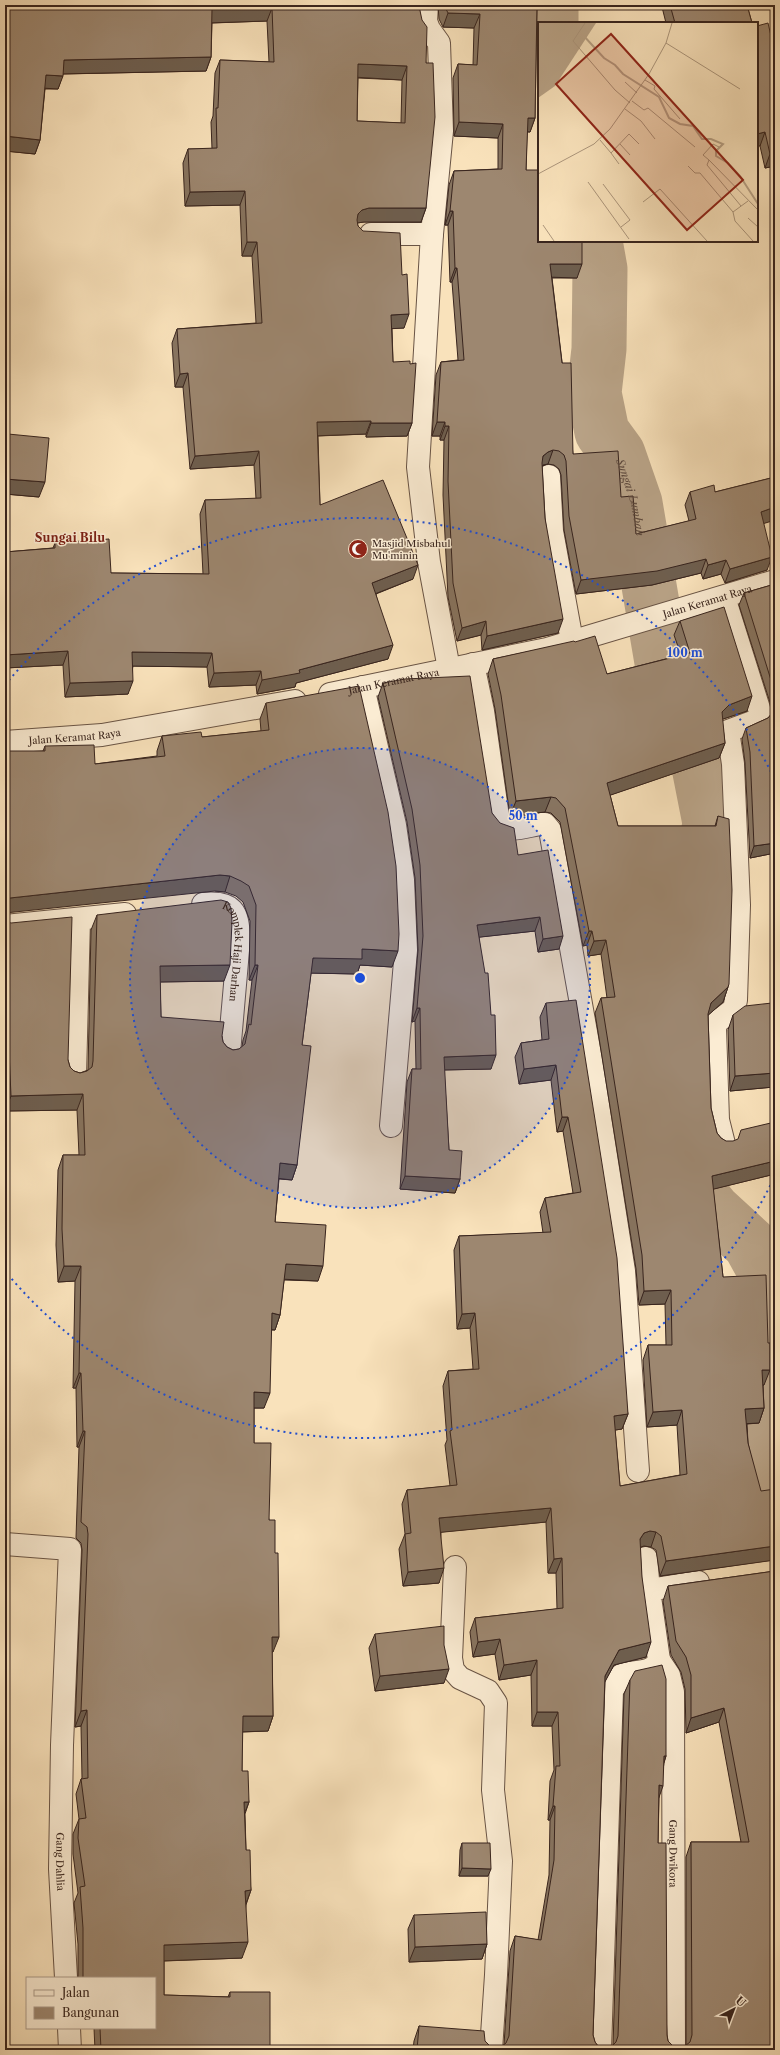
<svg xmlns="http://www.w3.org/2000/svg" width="780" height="2055" font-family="'Libre Caslon Text',serif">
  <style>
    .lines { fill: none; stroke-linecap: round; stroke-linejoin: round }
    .river { stroke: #b8a286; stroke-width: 55 }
    .minor-casing { stroke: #695445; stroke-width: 24 }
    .minor { stroke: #fbecd3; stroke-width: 22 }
    .wall { fill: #877460; stroke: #39251e; fill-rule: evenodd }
    .shaded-wall { fill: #6e5e4e; stroke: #39251e }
    .building { fill: #9d8770; stroke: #39251e; fill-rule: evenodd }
    .ring { fill: none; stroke: #1d4ed8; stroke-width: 2; stroke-dasharray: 2 4 }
    .labels { text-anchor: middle; stroke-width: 3; stroke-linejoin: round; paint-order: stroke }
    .poi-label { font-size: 10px; fill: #39251e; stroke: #fbecd3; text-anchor: start }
    .street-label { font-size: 10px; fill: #39251e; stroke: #fbecd3 }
    .water-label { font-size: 11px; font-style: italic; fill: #5f4a3d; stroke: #fbecd3 }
    .quarter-label { font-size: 12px; font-weight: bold; fill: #7a1f14; stroke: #fbecd3 }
    .inset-river { fill: none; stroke: #b8a286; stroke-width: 2 }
    .inset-road { fill: none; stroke: #ac967c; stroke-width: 1 }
    .view { fill: #8f2418; fill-opacity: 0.15; stroke: #8f2418; stroke-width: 2 }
    .inset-edge { fill: none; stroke: #39251e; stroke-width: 2 }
    .centre { fill: #1d4ed8; stroke: #fbecd3; stroke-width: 2 }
    .ring-label { font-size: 12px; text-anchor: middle; font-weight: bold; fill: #1d4ed8; stroke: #fbecd3; stroke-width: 3; stroke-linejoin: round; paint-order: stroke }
  </style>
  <rect width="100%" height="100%" fill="#f9e2bb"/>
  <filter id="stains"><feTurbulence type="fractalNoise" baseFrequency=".005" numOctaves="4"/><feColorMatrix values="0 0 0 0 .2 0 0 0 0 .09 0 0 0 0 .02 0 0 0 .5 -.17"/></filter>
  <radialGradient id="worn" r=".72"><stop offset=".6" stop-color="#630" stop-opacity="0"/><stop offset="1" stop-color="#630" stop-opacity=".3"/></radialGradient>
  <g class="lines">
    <g class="river">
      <path d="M551,23V5"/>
      <path id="s1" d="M595,241L600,269L599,349L594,393L602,432L618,454L635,503L665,680L699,767L710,823L705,851L689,899"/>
      <path d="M678,1147L689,1180L713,1210L750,1244L772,1284L775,1304"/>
      <path d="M775,1349L755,1456L775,1479"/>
    </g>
    <defs>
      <g id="minor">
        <path d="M427,5L426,21L429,29L439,43L442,131L432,234L418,467L429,562L449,669"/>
        <path d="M371,234H432"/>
        <path d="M549,476L552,531L572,641"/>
        <path d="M724,597L761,715L755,721L728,731L733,764L739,905L736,1000L734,1009L717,1022L715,1028L718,1120L724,1144"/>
        <path d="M473,664L483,711L499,824C507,834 530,825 541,824H545L550,830L591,1060L624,1271L638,1471"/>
        <path d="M363,687L395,825L403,880L406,950L391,1126"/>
        <path id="s2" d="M330,694L547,649L775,581"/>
        <path id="s3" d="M5,742L102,735L295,701"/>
        <path id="s4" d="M203,904C233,901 238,911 239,939L229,1053"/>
        <path d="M5,926L125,914"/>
        <path d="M75,1076L79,919"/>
        <path id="s5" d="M5,1544L70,1549L62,1745L60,1869L66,1978"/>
        <path d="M646,1558L649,1590"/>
        <path d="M455,1567L451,1658L453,1670L460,1678L488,1691L496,1703L493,1790L501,1861L496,1975L491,2050"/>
        <path id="s6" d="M659,1660L669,1675L673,1692L674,2050"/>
        <path d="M69,2028L70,2050"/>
        <path d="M600,2050L612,1691L621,1675C635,1670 652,1675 659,1660L649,1590L698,1582"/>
      </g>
    </defs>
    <use href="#minor" class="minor-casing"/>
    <use href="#minor" class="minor"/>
  </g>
  <g class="wall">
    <path d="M5,5L419,6L426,63V208L421,222H364L357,223L358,226L404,328H392L393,362L412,423L407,436L366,437V434L318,436L320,505L413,579L376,594L388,659L296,683L295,687L257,694L256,685L209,687L207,667L133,666L128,694L65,697L63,665L5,668V552L53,548L55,543L111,573L203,574L200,514L205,500L256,499L254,465L190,469L183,387H175L172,343L177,329L256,323L252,256H242L240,205L185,206L183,163L188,149H212L211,122L213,116L215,73L220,60L269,62L267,21L212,23L211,57L206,71L63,74L58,89H45L40,140L35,154L5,151ZM358,78L402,80L401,123L357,121Z"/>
    <path d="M438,5H537L535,118L530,132H527L526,170L577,278H552L573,454L621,497L636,534L689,521L685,505L690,492H715L775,477V520L763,523L767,570L725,583L721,574L703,579L701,573L652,585L576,594L564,530L561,475L559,469L554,465L548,464L542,466L545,518L558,633L482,650L481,635L457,641L448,597L443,495L444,440H440V436H432L436,375L441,362L458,360L452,282H450L448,225H445L449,185L454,171L498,169V138L454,136L453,78L458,64L473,65L474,28L443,27L439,19Z"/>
    <path d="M618,5H747L752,23H666L662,7Z"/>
    <path d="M757,26L775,166L765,168L760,146Z"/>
    <path d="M8,434L39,497L5,494V442Z"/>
    <path d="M775,584V853L750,858L745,763L742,739L746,728L768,718L773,712L739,605L744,593Z"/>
    <path d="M680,621L747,711L723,719L722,720L725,743L719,758L610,795L618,826H715L718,816L728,987L723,1002L708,1015L711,1108L717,1133L721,1138L775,1174L713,1189L723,1277L764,1385H763L764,1408L759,1423L747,1424L748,1443L773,1560L660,1576L656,1550L651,1547L644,1546L640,1547L646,1657L614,1665L605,1681L593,2035L595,2042L598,2046L605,2048L612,2046L613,2045L624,1694L630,1680L666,1756L664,1763L659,1798L658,1843L667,2035L668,2041L673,2046L680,2048L685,2046L686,2045V1857L691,1842H741L719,1722L686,1733L685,1689L681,1672L671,1655L663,1601L668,1586L775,1571V2050H413L414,2041L419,2026L485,2041L490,2046L495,2048L501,2047L504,2045L510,1951L515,1936L538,1940L549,1875L550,1820H548L550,1781L554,1770L552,1726H532L531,1675L499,1680L495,1654L473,1657L470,1632L475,1618L557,1609L556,1573H548L546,1522L441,1532L439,1583L403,1586L399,1549L405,1534L402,1504L407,1490L450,1486L445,1445L447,1440L443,1386L448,1371L473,1369L470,1328L457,1329L454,1250L459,1236L543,1233L540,1212L545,1198L573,1193L563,1131L557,1132L551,1080L519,1084L515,1057L521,1043L542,1040L540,1017L546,1003L628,1414L622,1429L615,1430L620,1486L680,1475L677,1425L647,1427L643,1360L648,1345H666L665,1304L639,1305L636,1269L595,1013L601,998H607L601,954L588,956L587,945L583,946L560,822L551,813L545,812L510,816L495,709L488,674L493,659L575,642L607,674L681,655L674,635Z"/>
    <path d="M383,683L492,813L518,855L559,949L538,952L535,931L479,937L491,1069L444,1070L449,1150L460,1179L455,1193L400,1189L407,1082L412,1069H416L415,1021L412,1022L418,950L415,878L407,822L378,697Z"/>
    <path d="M266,703L392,967L360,965L357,974L311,973L302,1045L297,1165L292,1180L279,1179L275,1222L318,1281L284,1280L280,1315L275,1330H271L264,1408H254V1443L269,1520L273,1652H272L273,1716L268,1731L242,1732V1771L249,1802L245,1814L246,1850L251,1890L246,1905L242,1958L164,1961V1995L228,1997L230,1992L270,2050H95L94,2028H155V1978H78V1944L74,1903L78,1893L73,1854V1834L79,1819L76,1794L81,1779L82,1778L81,1726L75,1727L82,1550L81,1543L76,1538L79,1447H77L76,1388H73L75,1281L58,1282L56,1245L58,1170L63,1155H79L77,1110L5,1111V921L68,1060L70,1067L74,1071L80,1073L88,1070L91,930L97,915L224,981L160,982L161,1017L222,1036L223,1042L227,1047L233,1050L239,1049L242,1047L243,1040L246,1031L252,980H249L250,921L243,902L236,896L225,892L215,891L43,751L45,746L95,764L157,756V751L162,736L202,737L261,731L260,719Z"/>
    <path d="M733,1015L775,1029V1085L774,1087L730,1091L728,1030Z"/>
    <path d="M375,1634L444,1683L375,1691L369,1648Z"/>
    <path d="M462,1843L488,1876H459L460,1850Z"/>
    <path d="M414,1915L487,1944L482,1959L409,1962L408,1929Z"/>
  </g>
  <g class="shaded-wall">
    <path d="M618,5H663L662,7Z"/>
    <path d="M272,8L267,21L207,23L212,9Z"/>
    <path d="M448,13L480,14L474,28L443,27Z"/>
    <path d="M211,57L206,71L58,74L64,60Z"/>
    <path d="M358,64L407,66L402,80L353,77Z"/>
    <path d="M46,75L63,76L58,89L41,88Z"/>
    <path d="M528,118H535L530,132L523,131Z"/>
    <path d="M459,122L503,124L498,138L454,136Z"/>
    <path d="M765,132L760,146H757V134Z"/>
    <path d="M5,136L40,140L35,154L5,151Z"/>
    <path d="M775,153V166L765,168L770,154Z"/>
    <path d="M245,191L240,205L185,206L190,192Z"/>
    <path d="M369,208H426L421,222H364L357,223L353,228L358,214L362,210Z"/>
    <path d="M450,211H453L448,225H445Z"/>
    <path d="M247,242H257L252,256H242Z"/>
    <path d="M550,264H582L577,278L545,277Z"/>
    <path d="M455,268H457L452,282H450Z"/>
    <path d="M409,314L404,328L386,329L391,315Z"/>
    <path d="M188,373L183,387H175L180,374Z"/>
    <path d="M371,421L366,434L312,436L317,422Z"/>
    <path d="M437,422H445L440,436H432Z"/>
    <path d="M371,423H412L407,436L366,437Z"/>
    <path d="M445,426H449L444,440H440Z"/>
    <path d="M553,450L548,464L543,465L538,470L543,456L548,452Z"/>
    <path d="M259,451L254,465L190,469L195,456Z"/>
    <path d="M5,479L45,482L39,497L5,494Z"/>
    <path d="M775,507V520L756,526L761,512Z"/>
    <path d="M772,557L767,570L725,583L730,569Z"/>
    <path d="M706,559L701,573L652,585L576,594L581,580Z"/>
    <path d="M726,560L721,574L703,579L708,565Z"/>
    <path d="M418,565L413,579L367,597L372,583Z"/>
    <path d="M563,619L558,633L482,650L487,636Z"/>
    <path d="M486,621L481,635L457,641L462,628Z"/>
    <path d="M393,645L388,659L296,683L295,687L257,694L262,680L299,670Z"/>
    <path d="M68,651L63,665L5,668V655Z"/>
    <path d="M132,652L212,653L207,667L127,666Z"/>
    <path d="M261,671L256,685L209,687L214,673Z"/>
    <path d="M133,681L128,694L65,697L70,683Z"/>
    <path d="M752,696L747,711L723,719L716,727L722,712L729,705Z"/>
    <path d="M725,743L719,758L602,798L607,783Z"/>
    <path d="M551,797L545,812L510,816L516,801Z"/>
    <path d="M775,843V853L750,858L754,846Z"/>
    <path d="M220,875L230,876L225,892L215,891L5,913V900L10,898Z"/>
    <path d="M540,917L535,931L472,938L477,925Z"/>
    <path d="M589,931H592L587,945L583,946Z"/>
    <path d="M563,936L559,949L538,952L543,939Z"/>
    <path d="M606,940L601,954L588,956L594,941Z"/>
    <path d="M362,949L398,951L392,967L360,965L357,974L307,973L313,958Z"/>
    <path d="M230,965L224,981L154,982L160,966Z"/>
    <path d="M255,965H258L252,980H249Z"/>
    <path d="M728,987L723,1002L705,1018L711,1003Z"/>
    <path d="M417,1008H420L415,1021L412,1022Z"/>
    <path d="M5,1028H8L5,1037Z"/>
    <path d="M496,1055L491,1069L439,1070L444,1057Z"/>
    <path d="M556,1065L551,1080L519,1084L524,1069Z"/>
    <path d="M775,1073V1085L774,1087L730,1091L735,1076Z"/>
    <path d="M83,1094L77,1110L5,1111L11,1096Z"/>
    <path d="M562,1117H568L563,1131L557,1132Z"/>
    <path d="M775,1161V1174L706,1191L712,1176Z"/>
    <path d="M280,1163L297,1165L292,1180L275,1178Z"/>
    <path d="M405,1176L460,1179L455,1193L400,1189Z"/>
    <path d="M286,1264L323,1266L318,1281L280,1279Z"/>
    <path d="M64,1266H81L75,1281L58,1282Z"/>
    <path d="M671,1290L665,1304L639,1305L644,1291Z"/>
    <path d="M272,1313L280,1315L275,1330L266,1329Z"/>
    <path d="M475,1313L470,1328L457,1329L462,1314Z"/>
    <path d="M762,1370H770L764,1385H757Z"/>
    <path d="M79,1373H81L76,1388H73Z"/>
    <path d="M254,1392L270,1393L264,1408H248Z"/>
    <path d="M764,1408L759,1423L740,1424L745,1409Z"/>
    <path d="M682,1410L677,1425L647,1427L653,1412Z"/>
    <path d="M628,1414L622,1429L609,1431L614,1416Z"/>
    <path d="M83,1431H85L79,1447H77Z"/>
    <path d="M551,1508L546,1522L434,1533L439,1518Z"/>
    <path d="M650,1531L656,1532L651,1547L644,1546L638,1548L640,1539L644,1533Z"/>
    <path d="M775,1546V1560L660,1576L666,1561Z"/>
    <path d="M562,1558L556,1573H548L554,1559Z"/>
    <path d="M444,1568L439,1583L403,1586L408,1572Z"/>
    <path d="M272,1637H279L273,1652H266Z"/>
    <path d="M500,1639L495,1654L473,1657L478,1642Z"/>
    <path d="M651,1642L646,1657L614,1665L600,1691L605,1676L619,1650Z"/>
    <path d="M537,1660L531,1675L499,1680L504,1665Z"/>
    <path d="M449,1669L444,1683L375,1691L380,1676Z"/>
    <path d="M724,1708L719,1722L686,1733L691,1718Z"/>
    <path d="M87,1710L81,1726L75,1727L81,1711Z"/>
    <path d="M537,1712H558L552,1726H532Z"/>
    <path d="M243,1716H273L268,1731L237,1732Z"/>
    <path d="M664,1756H666L661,1771Z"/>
    <path d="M659,1785L663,1786L658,1800Z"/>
    <path d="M244,1802H249L243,1817Z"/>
    <path d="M553,1806H555L550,1820H548Z"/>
    <path d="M462,1868L491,1869L488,1876H459Z"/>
    <path d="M251,1890L245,1906V1891Z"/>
    <path d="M248,1942L242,1958L159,1961L164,1945Z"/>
    <path d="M487,1944L482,1959L409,1962L415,1947Z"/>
  </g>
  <g class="building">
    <path d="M5,5H377L386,7L393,5H419V6L422,20L427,27L426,63H433L435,117L426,208H369L362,210L358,214L357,220L358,226L363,231L400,233L402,275L407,274L409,314L391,315L393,362L410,361V364L416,363L412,423H371V421L317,422L320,505L383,480L418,565L372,583L393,645L299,670L300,673L262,680L261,671L214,673L212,653L132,652L133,681L70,683L68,651L5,655V552L55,548V543L109,539L111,573L209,574L205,500L261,498L259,451L195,456L188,373L180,374L177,329L262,323L257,242H247L245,191L190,192L188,149L217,148L216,108H218L220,60L274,62L272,8L212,9L211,57L64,60L63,76L46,75L40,140L5,136ZM358,64L407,66L405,123L357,121Z"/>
    <path d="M444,5H537L535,118H528L526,170H539V241H582V264H550L562,363H571L573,454L618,451L621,497L633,496L636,534L696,519L690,492L714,485L715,492L775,477V507L761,512L772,557L730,569L726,560L708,565L706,559L657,571L581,580L569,516L566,461L564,455L559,451L553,450L548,452L543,456L542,463L545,518L563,619L487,636L486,621L462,628L453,583L448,481L449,426H445V422H437L441,362L464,360L457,268H455L453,211H450L454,171L502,169L503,124L459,122L458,64L477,65L480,14L448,13Z"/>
    <path d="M670,5H747L752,23H675Z"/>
    <path d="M768,23L775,53V153L770,154L765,132L757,134V26Z"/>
    <path d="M8,434L49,438L45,482L5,479V468Z"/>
    <path d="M775,584V693L744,593Z"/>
    <path d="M724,607L752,696L729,705L722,712L725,743L607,783L618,826H716L718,816L729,819L732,890L729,984L728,987L711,1003L708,1014L711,1108L717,1133L721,1138L726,1141H733L738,1139L741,1130L775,1122V1161L712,1176L723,1277L766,1275L768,1343H770V1370H762L764,1408L745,1409L748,1443L761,1491L775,1489V1546L666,1561L661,1536L656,1532L650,1531L644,1533L640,1539L642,1577L651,1642L619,1650L605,1676L593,2035L595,2042L598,2046L605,2048L612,2046L616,2042L618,2036L630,1680L635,1671L662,1665L666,1679V1756H664L663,1786L659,1785L658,1843H666L667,2035L668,2041L673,2046L680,2048L685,2046L690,2042L692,2035L691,1842H749L724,1708L691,1718V1675L686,1657L676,1641L668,1586L775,1571V2050H417L419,2026L484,2031L485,2041L490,2046L495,2048L501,2047L506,2043L509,2036L515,1936L541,1940L554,1860L555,1806H553L556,1766H560L558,1712H537V1660L504,1665L500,1639L478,1642L475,1618L563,1608L562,1558L554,1559L551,1508L439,1518L444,1568L408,1572L405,1534L411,1533L407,1490L457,1485L450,1431L452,1430L448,1371L479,1369L475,1313L462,1314L459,1236L551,1232L545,1198L581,1192L568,1117H562L556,1065L524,1069L521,1043L549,1039L546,1003L576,1000L617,1258L628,1414L614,1416L620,1486L687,1474L682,1410L653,1412L648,1345H672L671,1290L644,1291L642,1255L601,998L615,997L606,940L594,941L592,931H589L565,808L556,798L551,797L516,801L501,695L493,659L574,641L575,642L595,636L607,674L690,653L680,621Z"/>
    <path d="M470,676L492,813L500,823L514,828L518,855L548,850L563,936L543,939L540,917L477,925L485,973H488L491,1015H495L496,1055L444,1057L449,1150L462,1151L460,1179L405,1176L412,1069H421L420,1008H417L423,936L420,865L412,809L383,683L405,679Z"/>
    <path d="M359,686L388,812L396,866L399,934L398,951L362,949V959L313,958L302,1045L311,1046L297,1165L280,1163L275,1222L326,1225L323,1266L286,1264L280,1315L272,1313L270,1393L254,1392V1443H271L269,1520H275V1553H278L279,1637H272L273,1716H243L242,1771H248L249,1802H244L246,1850H250L251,1890L245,1891L248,1942L164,1945V1995L230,1997V1992H270V2050H101L100,2028H155V1978H83V1928L80,1887L85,1886L78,1838L79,1819L86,1818L81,1779L88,1778L87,1710L81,1711L88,1534L87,1527L81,1522L85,1431H83L81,1373H79L81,1266H64L62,1229L63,1155H85L83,1094L11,1096L8,1028H5V921L11,923L72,917L68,1060L70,1067L74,1071L80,1073L87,1071L92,1067L93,1061L97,915L221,900L228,902L231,908L232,922L230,965L160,966L161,1017L224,1022L222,1036L223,1042L227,1047L233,1050L239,1049L245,1044L249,1024L251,1025L258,965H255L256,905L249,886L241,881L230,876L220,875L10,898L5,900V751H45V746L94,745L95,764L165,756L162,736L201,732L202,737L269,730L266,703Z"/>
    <path d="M775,710V843L754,846L750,752L746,728L768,718Z"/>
    <path d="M772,1003L775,1029V1073L735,1076L733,1015L745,1006Z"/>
    <path d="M444,1626V1645L449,1669L380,1676L375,1634Z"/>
    <path d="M462,1843H490L491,1869L462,1868Z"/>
    <path d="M486,1912L487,1944L415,1947L414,1915Z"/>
  </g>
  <circle cx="360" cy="978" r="230" fill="#1d4ed8" fill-opacity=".12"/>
  <g class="ring">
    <circle cx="360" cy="978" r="230"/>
    <path d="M773 1180A460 460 0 0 1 5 1271M5 685A460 460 0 0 1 773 776"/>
  </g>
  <defs>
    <symbol id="mosque-disc" viewBox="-11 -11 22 22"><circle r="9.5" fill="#8f2418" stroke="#fbecd3"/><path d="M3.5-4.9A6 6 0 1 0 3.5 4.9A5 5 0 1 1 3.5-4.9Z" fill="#fff"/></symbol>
  </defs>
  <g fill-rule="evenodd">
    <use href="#mosque-disc" x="347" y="538" width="22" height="22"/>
  </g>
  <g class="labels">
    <g class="poi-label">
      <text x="372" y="547">Masjid Misbahul<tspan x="372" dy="12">Mu'minin</tspan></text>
    </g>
    <g class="street-label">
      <text dy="4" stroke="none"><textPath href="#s2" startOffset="389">Jalan Keramat Raya</textPath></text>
      <text dy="4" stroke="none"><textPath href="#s2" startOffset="65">Jalan Keramat Raya</textPath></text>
      <text dy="4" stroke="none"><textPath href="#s3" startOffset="70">Jalan Keramat Raya</textPath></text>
      <text dy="4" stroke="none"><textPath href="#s4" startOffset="72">Komplek Haji Darhan</textPath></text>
      <text dy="4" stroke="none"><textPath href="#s6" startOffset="197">Gang Dwikora</textPath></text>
      <text dy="4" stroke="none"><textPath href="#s5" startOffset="378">Gang Dahlia</textPath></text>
    </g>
    <g class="water-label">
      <text dy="4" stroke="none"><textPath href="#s1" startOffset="265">Sungai Lumbah</textPath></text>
    </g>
    <g class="quarter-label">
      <text x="70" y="542">Sungai Bilu</text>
    </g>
  </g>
  <g transform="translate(538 22)">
    <rect width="220" height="220" fill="#f9e2bb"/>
    <path d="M0,1H58L17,64L0,76Z" fill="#b8a286"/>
    <path class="inset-river" d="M44,12L66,36L77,43L85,52L121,75L131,96L142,102L155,104L164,117H173L185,122L178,129V134L190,141L202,154L220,182"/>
    <path class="inset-road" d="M47,1L35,19L77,68L92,81M128,21L202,67M107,58L117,64L116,67L142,97M87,60L99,71M94,79L106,88L110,86L157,125M87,87L103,99L117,117M62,118L73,131L91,112L101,122M82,122L92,133M181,125L175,122L165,133L171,138L169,143L203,184M73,131L81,142M171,138L220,188M150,144L157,151H162L195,190L210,179M0,152L56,122L72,107L111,52L128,21L134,1M50,160L91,217M65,162L92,198L83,205M105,180L122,167L169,219M195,190L197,199L215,219M210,196L220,205M5,203L16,219"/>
    <path class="view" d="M73,12L205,158L149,208L18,62Z"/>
    <rect width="220" height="220" class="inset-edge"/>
  </g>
  <circle cx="360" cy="978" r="6" class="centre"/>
  <g class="ring-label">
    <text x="685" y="657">100 m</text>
    <text x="523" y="820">50 m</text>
  </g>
  <rect width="780" height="2055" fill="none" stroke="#f9e2bb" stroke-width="20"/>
  <rect x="6" y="6" width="768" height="2043" fill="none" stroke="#39251e" stroke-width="2"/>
  <rect x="10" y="10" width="760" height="2035" fill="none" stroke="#39251e"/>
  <rect x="26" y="1977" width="130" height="52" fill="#fbecd3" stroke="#ad9c8b"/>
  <rect x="34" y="1990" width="20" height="6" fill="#fbecd3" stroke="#ad9c8b"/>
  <text x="62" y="1997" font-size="12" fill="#39251e">Jalan</text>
  <rect x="34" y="2007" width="20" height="12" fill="#9d8770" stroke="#ad9c8b"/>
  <text x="62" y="2017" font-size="12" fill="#39251e">Bangunan</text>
  <g transform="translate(734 2009) rotate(42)" stroke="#fbecd3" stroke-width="3" paint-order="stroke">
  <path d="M0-3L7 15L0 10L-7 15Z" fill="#39251e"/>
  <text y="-6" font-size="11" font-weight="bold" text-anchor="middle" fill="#39251e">U</text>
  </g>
  <rect width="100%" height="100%" filter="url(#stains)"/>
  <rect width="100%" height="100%" fill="url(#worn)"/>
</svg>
